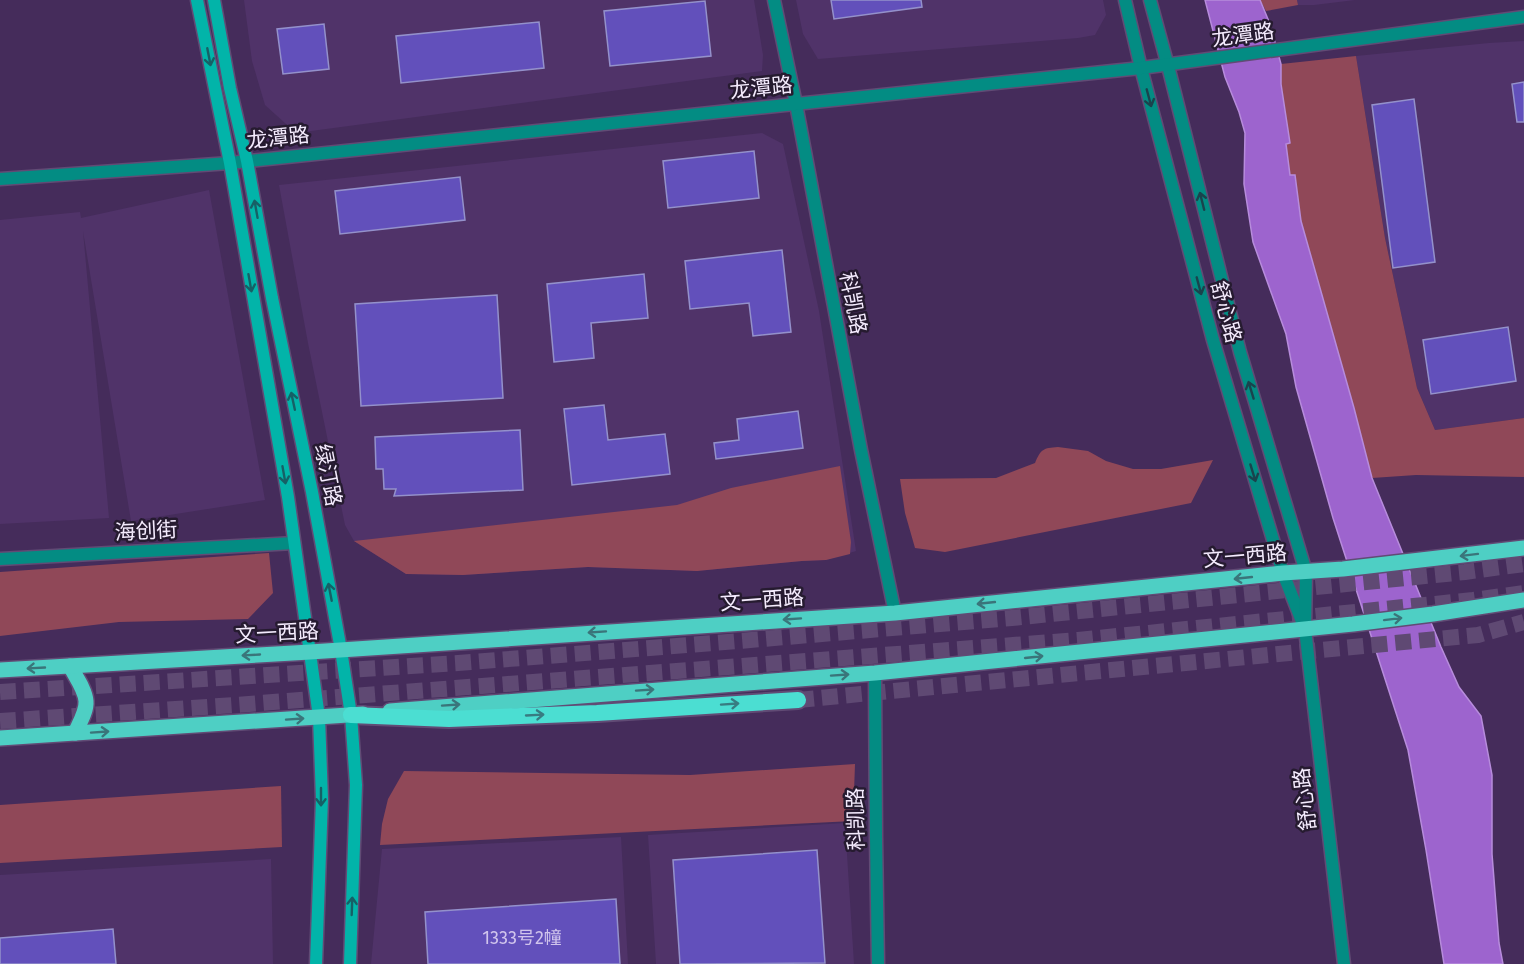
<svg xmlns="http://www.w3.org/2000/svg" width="1524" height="964" font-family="'Fira Sans','Noto Sans SC',sans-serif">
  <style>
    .built { fill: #503369 }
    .green { fill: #904858 }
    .water { fill: #9d64ce; stroke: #b78cdc; stroke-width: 1.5 }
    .building { fill: #6250bb; stroke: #9491cb; stroke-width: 1.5 }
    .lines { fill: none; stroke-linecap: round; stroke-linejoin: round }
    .trunk-tunnel { stroke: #5f4973; stroke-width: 16; stroke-dasharray: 16 8; stroke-linecap: butt }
    .minor-casing { stroke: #614b75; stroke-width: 15 }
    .tertiary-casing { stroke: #614b75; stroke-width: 15 }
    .secondary-casing { stroke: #614b75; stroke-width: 15 }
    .primary-casing { stroke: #614b75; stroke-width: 18 }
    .trunk-casing { stroke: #614b75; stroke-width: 20 }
    .minor { stroke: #038c83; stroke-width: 12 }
    .tertiary { stroke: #038c83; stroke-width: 12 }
    .secondary { stroke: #02b4a9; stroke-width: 12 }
    .primary { stroke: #4ecfc4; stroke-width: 15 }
    .trunk { stroke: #4bded2; stroke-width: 16 }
    .oneway { stroke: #166066 }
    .oneway2 { stroke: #1a434d }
    .oneway3 { stroke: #3a757a }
    .oneway4 { stroke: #387c81 }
    .labels { text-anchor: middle; stroke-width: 5; stroke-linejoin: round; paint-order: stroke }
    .number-label { font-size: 18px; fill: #d0c4ec }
    .street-label { font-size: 21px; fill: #f4ebfd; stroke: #261b30 }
  </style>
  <rect width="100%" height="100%" fill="#452c5b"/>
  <g class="built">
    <path d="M244,0H754L763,55L762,71L296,133L265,105L252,61Z"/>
    <path d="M796,0H1103L1106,15L1095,35L1078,38L818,59L803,34Z"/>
    <path d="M1297,0H1355L1314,5H1298Z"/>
    <path d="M1524,41V418L1435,430L1417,388L1385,238L1356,56L1489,43Z"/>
    <path d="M762,133L783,144L819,311L856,551L826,560L802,561L697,571L588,567L463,575L406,574L354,541L345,525L308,343L279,185Z"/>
    <path d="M209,190L265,500L131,521L83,231L109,518L0,524V220L80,212L81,218Z"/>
    <path d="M845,823L854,964H656L648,835Z"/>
    <path d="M621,837L628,964H371L382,849Z"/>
    <path d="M271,859L273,964H0V875Z"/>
  </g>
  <g class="green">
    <path d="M1260,0H1297L1298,5L1266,11Z"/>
    <path d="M1356,56L1385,238L1417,388L1435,430L1524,418V477L1416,475L1372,478L1354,408L1301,221L1295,176L1290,175L1286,144L1290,143L1281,84V64Z"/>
    <path d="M1058,447L1088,451L1106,461L1133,469H1161L1213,460L1191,503L945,552L915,548L905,513L900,479L996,478L1035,463C1041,449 1043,448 1058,447Z"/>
    <path d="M840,466L851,542L850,554L826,560L802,561L697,571L588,567L463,575L406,574L354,541L677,505L731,488Z"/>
    <path d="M269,553L273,593L248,619L119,622L0,636V572Z"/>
    <path d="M855,764L853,821L380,845L382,824L388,799L404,771L690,775Z"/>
    <path d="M281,786L282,847L0,863V805Z"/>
  </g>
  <path class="water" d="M1205,0H1260L1270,24L1281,64V84L1290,143L1286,144L1290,175H1295L1301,221L1354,408L1372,478L1441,647L1459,687L1481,716L1492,775V854L1499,943L1503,964H1444L1426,850L1408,750L1333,518L1296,387L1286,334L1253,242L1244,184L1245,133L1239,112L1225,77Z"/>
  <g class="building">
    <path d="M831,0H921L922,7L834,19Z"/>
    <path d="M705,1L711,56L610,66L604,11Z"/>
    <path d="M539,22L544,68L401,83L396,36Z"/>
    <path d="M324,24L329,69L283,74L277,29Z"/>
    <path d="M1524,82V122H1517L1512,84Z"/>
    <path d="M1414,99L1435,262L1393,268L1372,105Z"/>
    <path d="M754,151L759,198L668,208L663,161Z"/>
    <path d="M460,177L465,220L340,234L335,191Z"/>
    <path d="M782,250L791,332L753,336L749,303L690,309L685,261Z"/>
    <path d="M644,274L648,318L591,323L594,358L554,362L547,284Z"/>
    <path d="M497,295L503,398L361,406L355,304Z"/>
    <path d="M1508,327L1516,381L1431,394L1423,340Z"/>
    <path d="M604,405L608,440L665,434L670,474L572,485L564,409Z"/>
    <path d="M798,411L803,448L716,459L714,443L739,440L737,419Z"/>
    <path d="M520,430L523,490L394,496L396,489H384L383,469H376L375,437Z"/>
    <path d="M817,850L825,963L680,964L673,860Z"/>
    <path d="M616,899L620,964H428L425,912Z"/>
    <path d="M113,929L116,964H0V938Z"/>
  </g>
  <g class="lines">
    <g class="trunk-tunnel">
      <path d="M0,692L458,663L739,641L1012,618L1465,572L1524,564"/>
      <path d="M798,700L1478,635L1524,622"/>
      <path d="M0,721L235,705L1078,640L1473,600L1524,593"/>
    </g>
    <defs>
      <g id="minor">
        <path d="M774,0L796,104L861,450L895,613"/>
        <path d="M0,559L294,543"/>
        <path d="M875,673L876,838L878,964"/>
      </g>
      <g id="tertiary">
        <path d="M1125,0L1141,68L1213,340L1283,573L1303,624"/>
        <path d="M1150,0L1168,66L1240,352L1306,572L1305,629L1344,964"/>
        <path d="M0,179L230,163L1141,68L1524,17"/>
      </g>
      <g id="secondary">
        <path d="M197,0L230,163L288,497L319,717L322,799L316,964"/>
        <path d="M214,0L230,88L247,161L272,298L312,492L341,650L351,715L356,785L350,964"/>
      </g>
      <g id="primary">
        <path d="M70,666C75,676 85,689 86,701C87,711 79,724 75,733"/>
        <path d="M0,670L310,652L895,613L1283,573L1343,569L1524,548"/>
        <path d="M390,711L875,673L1353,624L1433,614L1524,600"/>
        <path d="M0,738L363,714"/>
      </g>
      <path id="trunk" d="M351,715L449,719L597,713L798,700"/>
    </defs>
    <use href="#minor" class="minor-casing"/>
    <use href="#tertiary" class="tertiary-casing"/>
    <use href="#secondary" class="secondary-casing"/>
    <use href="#primary" class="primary-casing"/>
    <use href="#trunk" class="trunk-casing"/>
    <use href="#minor" class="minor"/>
    <use href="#tertiary" class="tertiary"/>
    <use href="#secondary" class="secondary"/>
    <use href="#primary" class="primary"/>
    <use href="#trunk" class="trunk"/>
  </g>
  <defs><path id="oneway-shaft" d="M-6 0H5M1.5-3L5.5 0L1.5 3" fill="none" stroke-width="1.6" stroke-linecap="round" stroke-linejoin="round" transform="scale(1.5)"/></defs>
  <g class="oneway">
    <use href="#oneway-shaft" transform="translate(209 57) rotate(79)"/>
    <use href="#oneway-shaft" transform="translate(256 209) rotate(-100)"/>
    <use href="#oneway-shaft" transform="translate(250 283) rotate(80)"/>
    <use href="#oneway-shaft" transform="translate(293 401) rotate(-102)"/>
    <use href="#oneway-shaft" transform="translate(284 475) rotate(80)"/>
    <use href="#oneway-shaft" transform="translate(330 592) rotate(-101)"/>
    <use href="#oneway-shaft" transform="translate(321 797) rotate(90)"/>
    <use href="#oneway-shaft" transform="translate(352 906) rotate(-88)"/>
  </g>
  <g class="oneway2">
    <use href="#oneway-shaft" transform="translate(1149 98) rotate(75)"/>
    <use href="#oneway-shaft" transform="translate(1202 201) rotate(-104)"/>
    <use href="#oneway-shaft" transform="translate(1199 286) rotate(75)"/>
    <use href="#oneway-shaft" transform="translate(1251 390) rotate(-107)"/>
    <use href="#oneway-shaft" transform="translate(1253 473) rotate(73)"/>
  </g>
  <g class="oneway3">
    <use href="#oneway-shaft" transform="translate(1469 555) rotate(173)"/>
    <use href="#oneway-shaft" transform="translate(1243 578) rotate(174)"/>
    <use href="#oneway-shaft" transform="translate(986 603) rotate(174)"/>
    <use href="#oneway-shaft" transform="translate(792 619) rotate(176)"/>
    <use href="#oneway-shaft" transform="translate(1393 619) rotate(-7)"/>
    <use href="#oneway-shaft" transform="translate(597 632) rotate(176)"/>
    <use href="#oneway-shaft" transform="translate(251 655) rotate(177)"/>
    <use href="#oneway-shaft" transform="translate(1034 657) rotate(-6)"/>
    <use href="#oneway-shaft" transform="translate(36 668) rotate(177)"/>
    <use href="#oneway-shaft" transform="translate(840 675) rotate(-4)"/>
    <use href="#oneway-shaft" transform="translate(645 690) rotate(-4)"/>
    <use href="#oneway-shaft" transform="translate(451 705) rotate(-4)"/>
    <use href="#oneway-shaft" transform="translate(295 719) rotate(-4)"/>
    <use href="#oneway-shaft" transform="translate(100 732) rotate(-4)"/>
  </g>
  <g class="oneway4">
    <use href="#oneway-shaft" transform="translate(730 704) rotate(-4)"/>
    <use href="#oneway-shaft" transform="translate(535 715) rotate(-3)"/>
  </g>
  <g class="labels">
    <g class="number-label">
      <text x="522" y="944">1333号2幢</text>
    </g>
    <g class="street-label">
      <text transform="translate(1243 35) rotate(-8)" y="7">龙潭路</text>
      <text transform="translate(761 88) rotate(-6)" y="7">龙潭路</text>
      <text transform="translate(278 138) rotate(-6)" y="7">龙潭路</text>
      <text transform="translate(853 303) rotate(79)" y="7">科凯路</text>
      <text transform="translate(1226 312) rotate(75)" y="7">舒心路</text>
      <text transform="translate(328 475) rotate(79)" y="7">绿汀路</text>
      <text transform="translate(146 531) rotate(-3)" y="7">海创街</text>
      <text transform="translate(1245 556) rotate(-5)" y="7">文一西路</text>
      <text transform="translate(762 600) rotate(-4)" y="7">文一西路</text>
      <text transform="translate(277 633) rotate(-3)" y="7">文一西路</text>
      <text transform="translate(1305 799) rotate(-97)" y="7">舒心路</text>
      <text transform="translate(856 819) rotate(-91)" y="7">科凯路</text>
    </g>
  </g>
</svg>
